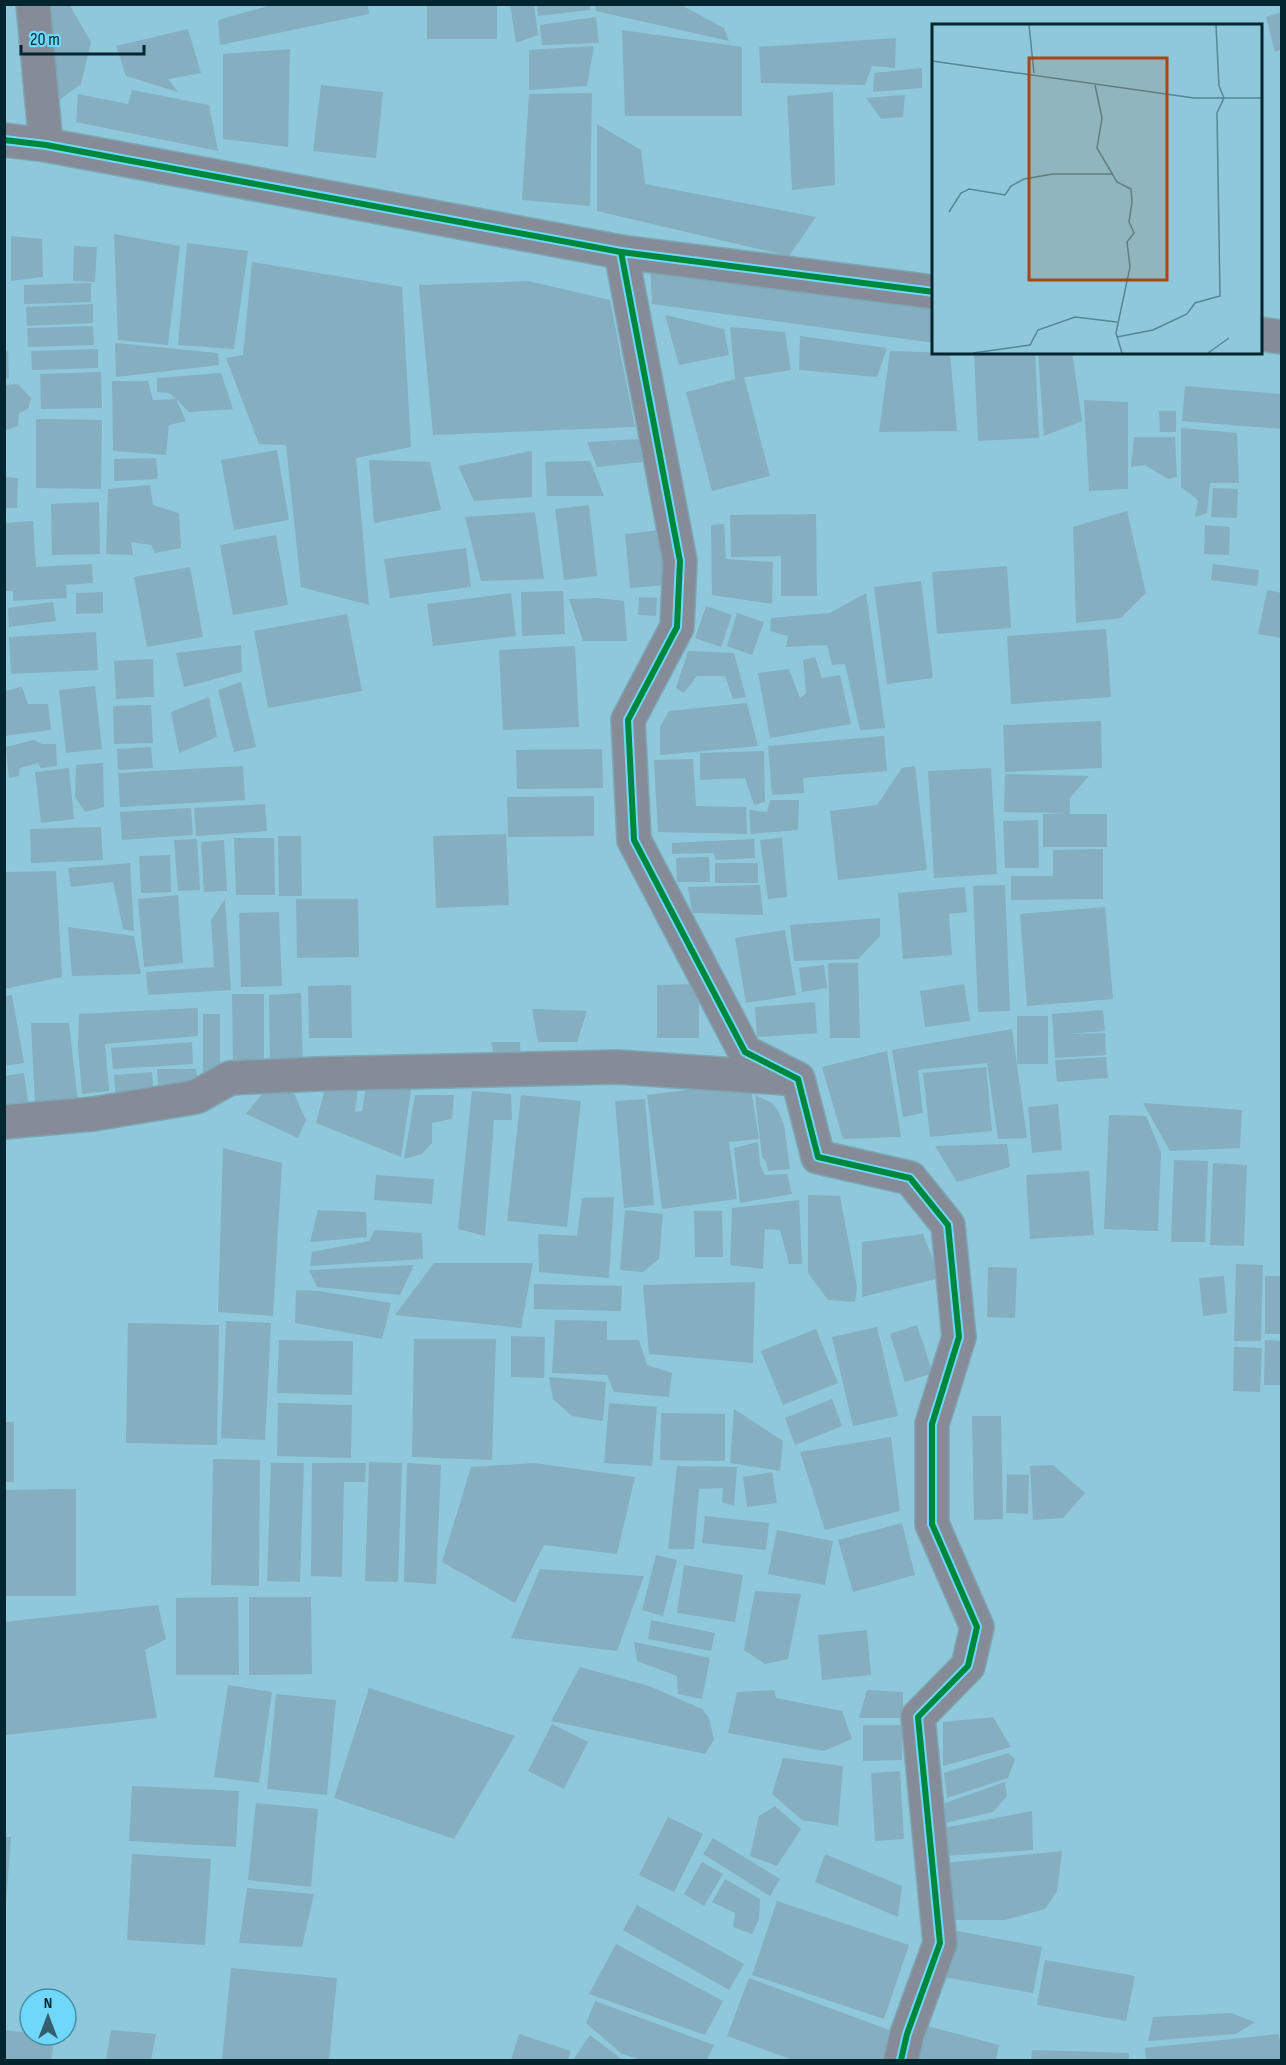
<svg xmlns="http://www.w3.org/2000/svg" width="1286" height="2065" font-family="'Sofia Sans Condensed',sans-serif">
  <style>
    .building { fill: #86aec1 }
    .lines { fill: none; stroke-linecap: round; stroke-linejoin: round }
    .street-casing { stroke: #7ca7b6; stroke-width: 36 }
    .street { stroke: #868c97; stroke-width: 33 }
    .cycleway-casing { stroke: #6fd7fa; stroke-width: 10 }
    .cycleway { stroke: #00873e; stroke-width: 6 }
    .inset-road { fill: none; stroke: #568796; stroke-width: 1.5 }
    .view { fill: #a34917; fill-opacity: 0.15; stroke: #a34917; stroke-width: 3 }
    .inset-edge { fill: none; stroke: #032530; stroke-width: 3 }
  </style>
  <rect width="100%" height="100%" fill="#8ec8da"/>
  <g class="building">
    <path d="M38,4H69L91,42L81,84L58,101Z"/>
    <path d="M275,4H368L369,14L220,45L218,20Z"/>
    <rect x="427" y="4" width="70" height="35"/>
    <path d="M510,4H534L538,35L516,43Z"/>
    <path d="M537,4H590V10L538,16Z"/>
    <path d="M595,4H679L724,28L729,41L596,11Z"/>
    <path d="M1282,12V49L1275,52L1266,17Z"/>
    <path d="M596,17L599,43L542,45L540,25Z"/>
    <path d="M188,29L201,73L168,79L178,92L126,76L116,46Z"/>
    <path d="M622,30L742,47V116H625Z"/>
    <path d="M896,38L895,68L872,66L865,85L761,83L759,47Z"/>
    <path d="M594,46L587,86L529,90V50Z"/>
    <path d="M290,49L288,147L223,139V54Z"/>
    <path d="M922,68V88L873,92L874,73Z"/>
    <path d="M321,85L383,92L376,158L313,151Z"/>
    <path d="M132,90L209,105L218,151L76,122L78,94L128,104Z"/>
    <path d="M833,92L835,185L792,190L787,96Z"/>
    <path d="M592,93L590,206L522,200L529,94Z"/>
    <path d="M905,95L903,117L881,119L866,98Z"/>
    <path d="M597,124L641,150L645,184L816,217L789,256L597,211Z"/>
    <path d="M114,234L180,246L168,345L118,340Z"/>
    <path d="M11,236L42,239L43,277L11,281Z"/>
    <path d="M187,243L248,251L234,349L178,345Z"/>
    <path d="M74,246L97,247L95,282L73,281Z"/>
    <path d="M252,262L402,287L411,447L356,458L369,605L301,587L286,445L259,444L226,358L243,355Z"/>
    <path d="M650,264L934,307V343L652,304Z"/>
    <path d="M528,281L610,300L635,427L433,435L419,285Z"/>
    <path d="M91,283V302L24,304V285Z"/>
    <path d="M93,304V323L27,326L26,307Z"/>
    <path d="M665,315L724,329L729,355L679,365Z"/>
    <path d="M93,326L94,345L28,347L27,328Z"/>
    <path d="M730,327L785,332L791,370L735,379Z"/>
    <path d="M800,336L887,348L877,377L799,370Z"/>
    <path d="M115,343L218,353L219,365L116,377Z"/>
    <path d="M98,349V368L32,370L31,351Z"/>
    <path d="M4,350L8,351L9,378L4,379Z"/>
    <path d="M890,351L950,353L957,431L879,432Z"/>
    <path d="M974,352H1035L1039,438L978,441Z"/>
    <path d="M1038,352H1072L1082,421L1044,436Z"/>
    <path d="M101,372L102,408L41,409L40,374Z"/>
    <path d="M221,373L233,409L189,412L176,399L186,421L169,425L166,455L113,451L112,381H148L153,400L176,399L169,393L157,392V378Z"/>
    <path d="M744,377L770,476L712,491L686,392Z"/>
    <path d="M18,384L31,398L28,409L19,413L18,426L6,430L4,385Z"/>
    <path d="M1185,386L1282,394V429L1182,421Z"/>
    <path d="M1084,400L1128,402V489L1089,491Z"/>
    <path d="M1159,411H1176V432H1160Z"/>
    <path d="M36,419L102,420L101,489L36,488Z"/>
    <path d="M1181,428L1237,433L1239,483H1210L1207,513L1195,517L1198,500L1181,487Z"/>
    <path d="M1134,437H1175L1177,477L1168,479L1145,465L1131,467Z"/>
    <path d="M640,439L642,462L597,467L587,442Z"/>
    <path d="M277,450L289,520L234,530L221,460Z"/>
    <path d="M532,451V497L474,501L458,466Z"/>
    <path d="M156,458L158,479L114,481V459Z"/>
    <path d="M369,460L430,462L441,510L374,523Z"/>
    <path d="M590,461L604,496H547L545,462Z"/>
    <path d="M4,477L18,478L17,508H4Z"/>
    <path d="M150,485L153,505L179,513L181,548L155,553L151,545L131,542L133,555L106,554L108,489Z"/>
    <path d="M1213,488L1238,489L1237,518L1211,517Z"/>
    <path d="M99,502L100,554L52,555L51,504Z"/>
    <path d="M589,505L597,576L564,580L555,509Z"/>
    <path d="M1127,511L1146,593L1121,618L1076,623L1073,527Z"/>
    <path d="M535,512L544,579L481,581L465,517Z"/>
    <path d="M816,514L817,596H781V556L731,557L730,515Z"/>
    <path d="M33,521L36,567L92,564L93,583L66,585L67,598L13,601V591H4V523Z"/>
    <path d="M724,524L726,559L773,562L772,604L712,595L711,525Z"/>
    <path d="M1205,525L1230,527L1229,555L1204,554Z"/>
    <path d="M660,530L665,585L630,588L625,534Z"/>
    <path d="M276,535L288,605L233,615L220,545Z"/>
    <path d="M466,548L471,587L390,598L384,559Z"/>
    <path d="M1213,564L1259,570L1257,586L1211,580Z"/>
    <path d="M1007,566L1011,628L937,634L932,572Z"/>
    <path d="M190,567L203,637L147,647L134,577Z"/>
    <path d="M921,581L933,678L887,684L874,587Z"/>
    <path d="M1267,590L1282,593V638L1258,634Z"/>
    <path d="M563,591L565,634L522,636L521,592Z"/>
    <path d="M103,592V613L76,614V593Z"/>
    <path d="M511,593L516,636L433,646L427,604Z"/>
    <path d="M866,593L885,728L860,730L845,664L832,665L827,645L786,647L788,636L770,631L771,618L830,613Z"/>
    <path d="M639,597L657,598L656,616L638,615Z"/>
    <path d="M598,598L624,601L627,641H583L569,599Z"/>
    <path d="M53,602L56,621L9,627L8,608Z"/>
    <path d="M706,606L732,615L721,647L695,638Z"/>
    <path d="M737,613L764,622L752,655L727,646Z"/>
    <path d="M347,614L362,691L268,708L254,631Z"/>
    <path d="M1106,629L1111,697L1011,704L1007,636Z"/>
    <path d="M96,632L98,670L11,674L9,637Z"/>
    <path d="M241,645L242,672L184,687L176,653Z"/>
    <path d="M575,646L579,727L503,730L499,650Z"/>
    <path d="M688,651L734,653L746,697L733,699L725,676H697L684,693L676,688Z"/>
    <path d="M815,657L822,678L840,675L851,724L770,738L758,673L789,669L800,698L806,693L803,660Z"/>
    <path d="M153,659L154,697L116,699L114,661Z"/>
    <path d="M241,682L256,747L234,752L218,690Z"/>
    <path d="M95,686L102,749L66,753L59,690Z"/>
    <path d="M22,687L28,704H48L51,730L4,736V691Z"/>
    <path d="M209,697L217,737L179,753L171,712Z"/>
    <path d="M747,703L758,746L660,755V727L669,711Z"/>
    <path d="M151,705L153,743L114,744L113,706Z"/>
    <path d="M1101,721L1102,768L1005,772L1003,725Z"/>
    <path d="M884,736L887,771L803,778L804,793L772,795L768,746Z"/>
    <path d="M34,740L42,744H56L57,766L41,768L38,763L20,768L19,776L9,778L6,747Z"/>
    <path d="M151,747L153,768L118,770L117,749Z"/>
    <path d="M602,749L603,788L517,789L516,750Z"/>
    <path d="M764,751L765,802L754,805L745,778L700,780V753Z"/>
    <path d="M693,759L696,806L746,807L747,834L658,832L654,760Z"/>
    <path d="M103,763L104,807L85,812L75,797L76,765Z"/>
    <path d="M243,766L245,800L120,807L118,773Z"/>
    <path d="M915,766L927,870L838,880L830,811L877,805L902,768Z"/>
    <path d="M69,768L74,819L41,823L35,772Z"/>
    <path d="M991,768L997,874L934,878L928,771Z"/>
    <path d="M1005,774L1089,776L1070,798V814H1107V847H1043V814L1066,813L1004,812Z"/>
    <path d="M594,796V836L508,837L507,797Z"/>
    <path d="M770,800H799L798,830L751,834L749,810L767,812Z"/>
    <path d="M265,804L267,831L196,836L194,808Z"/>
    <path d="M191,808L193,835L122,840L120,812Z"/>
    <path d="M1038,820L1039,868H1005L1003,821Z"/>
    <path d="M101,827L103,860L31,863L30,829Z"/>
    <path d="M506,834L509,905L436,908L433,836Z"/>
    <path d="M278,836H301L302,896H279Z"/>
    <path d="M234,838H274L275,895H236Z"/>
    <path d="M782,838L787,897L768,899L760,840Z"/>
    <path d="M197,839L200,890L178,891L174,840Z"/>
    <path d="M754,839L755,858L716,860L713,853L672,854V843Z"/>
    <path d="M224,840L227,891L204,892L201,842Z"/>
    <path d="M1103,849V899L1011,900V876H1053V850Z"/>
    <path d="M170,855L171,892L141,893L139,856Z"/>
    <path d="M709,857L710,882H677L676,858Z"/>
    <path d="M130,863L134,931L123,929L113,882L71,887L68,868Z"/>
    <rect x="715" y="863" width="43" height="20"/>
    <path d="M56,871L62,977L4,989V872Z"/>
    <path d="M760,885L763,915L692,913L688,887Z"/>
    <path d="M1005,885L1010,1011L978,1012L973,886Z"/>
    <path d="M965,887L967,912L949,914L952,955L903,959L898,893Z"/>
    <path d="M178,895L183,963L144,967L138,899Z"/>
    <path d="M225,899L231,990L148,995L146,972L214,967L211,920Z"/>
    <path d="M296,899H358L359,957L297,958Z"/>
    <path d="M1105,907L1113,999L1027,1006L1020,914Z"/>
    <path d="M279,912L282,986L241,987L239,913Z"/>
    <path d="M880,918V936L858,959L794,961L790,925Z"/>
    <path d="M68,927L134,936L141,974L72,976Z"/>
    <path d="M785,930L796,995L746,1003L735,938Z"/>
    <path d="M828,963H858L860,1038H830Z"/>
    <path d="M824,965L827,988L802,992L799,968Z"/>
    <path d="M699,984V1038H657V985Z"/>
    <path d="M964,984L970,1021L925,1027L920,991Z"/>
    <path d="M351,985L352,1038H309L308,986Z"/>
    <path d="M301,993L303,1068L270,1069L269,995Z"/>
    <path d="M232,994H264V1065H233Z"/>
    <path d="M12,995L24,1063L4,1066V996Z"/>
    <path d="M815,1002L817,1033L757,1037L755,1007Z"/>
    <path d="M198,1008V1036L105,1044L109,1091L82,1094L78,1046L79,1014Z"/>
    <path d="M532,1009L587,1011L577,1042H538Z"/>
    <path d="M1103,1010L1105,1031L1067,1034L1105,1033L1106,1055L1055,1058L1052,1014Z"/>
    <path d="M203,1014H220V1076L203,1089Z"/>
    <rect x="1017" y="1016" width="31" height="48"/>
    <path d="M31,1023H69L78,1103L35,1105Z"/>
    <path d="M1012,1029L1027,1138L998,1139L987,1063L923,1069L918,1071L923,1113L903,1117L892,1050Z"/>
    <path d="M192,1042L193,1064L113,1069L111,1048Z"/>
    <path d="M491,1042H520L521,1063L494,1054Z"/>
    <path d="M887,1051L901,1137L843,1139L822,1067Z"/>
    <path d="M1106,1057L1108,1078L1057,1082L1055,1060Z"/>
    <path d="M986,1067L992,1131L930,1137L923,1073Z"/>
    <path d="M157,1069H196L199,1091L159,1099Z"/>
    <path d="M152,1072L154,1098L116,1101L114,1075Z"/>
    <path d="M24,1073L29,1108L4,1112V1076Z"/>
    <path d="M359,1079L355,1112L362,1111L367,1080L412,1084L401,1157L316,1123L327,1081Z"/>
    <path d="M750,1082L759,1139L729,1142L737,1199L662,1209L647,1095Z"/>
    <path d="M266,1089H292L306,1120L298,1138L246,1114Z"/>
    <path d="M472,1091L511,1094L512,1120H494L485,1236L458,1229Z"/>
    <path d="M415,1095H454L452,1119L432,1123V1143L422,1154L404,1159Z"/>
    <path d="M521,1095L581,1101L567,1227L507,1221Z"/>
    <path d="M755,1095L772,1103L779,1112L784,1125L790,1169L768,1171L766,1161L762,1157Z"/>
    <path d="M645,1099L654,1205L624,1208L615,1101Z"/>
    <path d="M1143,1103L1242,1110L1240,1148L1170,1151Z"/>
    <path d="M1058,1104L1062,1150L1032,1153L1028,1107Z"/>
    <path d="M1109,1115L1146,1116L1161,1152L1158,1231L1104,1229Z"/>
    <path d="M758,1142L760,1165L765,1175L787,1174L792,1194L740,1203L734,1148Z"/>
    <path d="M1007,1144L1010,1167L957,1182L935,1146Z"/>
    <path d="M223,1148L282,1163L273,1316L218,1312Z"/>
    <path d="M1174,1160L1208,1161L1205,1242H1171Z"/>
    <path d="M1213,1163L1247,1165L1244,1246L1210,1245Z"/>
    <path d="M1089,1171L1094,1235L1030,1239L1026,1175Z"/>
    <path d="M376,1175L434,1179L432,1204L374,1200Z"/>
    <path d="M808,1195L840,1196L857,1287L855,1302L828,1300L808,1273Z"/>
    <path d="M614,1197L609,1278L539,1272L538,1234L577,1236L582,1198Z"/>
    <path d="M799,1200L802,1264H789L780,1230L765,1229L763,1269L730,1265L732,1208Z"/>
    <path d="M318,1210L366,1212L367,1237L310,1242Z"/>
    <path d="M625,1210L663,1214L659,1259L643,1272L620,1270Z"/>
    <path d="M694,1211H722L723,1257H695Z"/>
    <path d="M375,1230L422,1233L423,1259L310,1266L312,1252L369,1241Z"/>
    <path d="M923,1234L940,1278L862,1297V1242Z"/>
    <path d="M434,1263H533L521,1328L395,1315Z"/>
    <path d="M1236,1264L1263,1265L1261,1341H1234Z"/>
    <path d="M414,1265L400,1295L317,1287L309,1270Z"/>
    <path d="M988,1267L1017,1268L1015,1318L987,1317Z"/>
    <path d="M1224,1276L1227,1313L1203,1316L1199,1278Z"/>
    <rect x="1265" y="1276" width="17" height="58"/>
    <path d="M755,1282L753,1363L649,1354L643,1285Z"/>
    <path d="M534,1284L622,1286L621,1311L534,1309Z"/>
    <path d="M296,1290L319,1291L391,1303L382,1339L295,1323Z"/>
    <path d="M555,1320L607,1321V1340H639L647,1365L672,1373L669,1397L614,1392L607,1375L552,1373Z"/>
    <path d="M226,1321L271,1323L265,1440L221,1438Z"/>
    <path d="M128,1323L219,1325L217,1445L126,1443Z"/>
    <path d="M917,1325L933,1373L905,1382L890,1334Z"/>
    <path d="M877,1327L898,1416L853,1426L832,1337Z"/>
    <path d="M816,1329L838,1383L783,1405L761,1351Z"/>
    <path d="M511,1336L545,1337L544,1378L511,1377Z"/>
    <path d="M414,1339H496L492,1460L412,1457Z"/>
    <path d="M279,1340L353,1341L352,1395L277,1393Z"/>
    <path d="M1265,1340L1282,1341V1385H1264Z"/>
    <path d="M1234,1347L1262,1348L1260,1392L1233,1391Z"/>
    <path d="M549,1377L606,1382L603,1421L572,1416L553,1399Z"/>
    <path d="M832,1399L842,1426L795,1445L785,1418Z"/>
    <path d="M278,1403L352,1405L351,1458L277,1456Z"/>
    <path d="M609,1403L657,1407L652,1466L604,1463Z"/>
    <path d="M734,1409L783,1441L780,1471L730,1463Z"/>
    <path d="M661,1413L725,1414V1461L660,1460Z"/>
    <path d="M972,1416H1001L1003,1519L974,1520Z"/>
    <rect x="4" y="1422" width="10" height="60"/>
    <path d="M891,1437L900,1511L825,1530L800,1452Z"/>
    <path d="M213,1459L260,1460L259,1586L211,1585Z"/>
    <path d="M369,1462L402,1463L398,1582L365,1581Z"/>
    <path d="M271,1463H304L300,1582L267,1581Z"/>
    <path d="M312,1463H366L365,1482H344L342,1577L311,1576Z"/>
    <path d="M407,1463L441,1465L436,1584L404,1582Z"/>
    <path d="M534,1463L635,1477L617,1554L544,1545L515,1603L442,1562L471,1467Z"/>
    <path d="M1053,1465L1085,1493L1063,1518L1033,1520L1030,1466Z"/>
    <path d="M677,1466L737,1467L734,1506L722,1502L723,1488L699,1489L694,1549H668Z"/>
    <path d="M772,1472L777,1503L747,1507L743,1477Z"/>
    <path d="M1007,1474L1029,1475L1028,1514L1006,1513Z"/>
    <path d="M76,1489V1596H4V1490Z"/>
    <path d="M705,1516L769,1523L766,1550L702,1543Z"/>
    <path d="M902,1523L915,1575L853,1592L838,1540Z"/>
    <path d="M777,1530L833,1541L825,1585L768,1574Z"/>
    <path d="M656,1555L677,1560L663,1616L642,1610Z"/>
    <path d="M684,1565L743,1575L735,1622L677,1613Z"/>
    <path d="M540,1569L644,1576L617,1651L511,1638Z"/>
    <path d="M755,1591L801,1594L788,1659L765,1664L744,1650Z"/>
    <path d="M238,1597L239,1675H176V1598Z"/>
    <path d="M249,1597H311L312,1674L249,1675Z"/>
    <path d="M158,1605L166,1639L145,1650L157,1718L6,1735L4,1622Z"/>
    <path d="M651,1620L715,1633L711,1651L648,1639Z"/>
    <path d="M867,1630L871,1675L822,1680L818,1635Z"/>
    <path d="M634,1642L710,1658L702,1699L678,1694L677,1676L637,1661Z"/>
    <path d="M580,1667L649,1686L702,1709L709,1718L714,1740L705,1754L551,1721Z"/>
    <path d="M228,1685L272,1692L259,1783L214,1777Z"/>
    <path d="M369,1688L515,1736L454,1839L334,1798Z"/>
    <path d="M774,1690L776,1698L842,1711L852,1739L824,1751L728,1733L737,1692Z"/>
    <path d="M867,1690L903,1692V1718H859Z"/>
    <path d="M276,1694L336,1700L327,1795L267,1789Z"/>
    <path d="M993,1717L1011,1747L943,1766V1722Z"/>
    <path d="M552,1724L588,1742L564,1789L528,1771Z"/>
    <path d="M863,1725H902V1760L863,1761Z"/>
    <path d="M1008,1753L1015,1759L1008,1778L947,1798L944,1773Z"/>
    <path d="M783,1758L843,1766L838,1826L802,1820L772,1794Z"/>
    <path d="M900,1771L904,1839L875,1841L871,1773Z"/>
    <path d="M1005,1782L1007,1796L993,1812L945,1823V1803Z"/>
    <path d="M132,1786L239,1791L236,1847L129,1841Z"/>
    <path d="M256,1803L318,1809L311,1887L248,1880Z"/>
    <path d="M775,1806L801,1829L777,1866L750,1856L759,1816Z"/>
    <path d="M1032,1811L1033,1850L944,1856L943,1828Z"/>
    <path d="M668,1817L703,1834L674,1892L639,1875Z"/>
    <path d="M4,1837H11L6,1903H4Z"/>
    <path d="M713,1838L780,1879L770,1896L703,1854Z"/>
    <path d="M1062,1851L1057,1891L1045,1909L1005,1920H950L945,1863Z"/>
    <path d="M132,1854L211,1859L205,1945L127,1940Z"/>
    <path d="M825,1854L902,1886L898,1917L815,1882Z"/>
    <path d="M702,1862L723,1874L704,1906L684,1894Z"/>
    <path d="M725,1879L760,1899L759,1919L752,1934L733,1927L735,1913L712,1902Z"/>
    <path d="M247,1888L314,1894L302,1947L239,1943Z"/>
    <path d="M777,1901L909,1945L884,2019L752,1975Z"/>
    <path d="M637,1905L744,1964L729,1990L623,1930Z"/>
    <path d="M952,1930L1042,1947L1033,1993L943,1977Z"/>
    <path d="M616,1944L723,2001L705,2035L589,1994Z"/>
    <path d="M1045,1960L1135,1976L1126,2021L1037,2005Z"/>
    <path d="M231,1968L337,1978L329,2060L222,2059Z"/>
    <path d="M749,1978L897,2033L886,2060H793L727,2036Z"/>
    <path d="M595,2001L714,2045L707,2060H642L622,2054L586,2023Z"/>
    <path d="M1231,2013L1255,2022L1236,2034L1148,2041L1153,2017Z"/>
    <path d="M905,2020L999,2045L996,2060H893Z"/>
    <path d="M4,2030L30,2033V2035L55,2036L51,2060H4Z"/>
    <path d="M111,2030L156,2034L151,2060H106Z"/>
    <path d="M519,2034L571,2051L568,2060H511Z"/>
    <path d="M1279,2034L1282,2060H1146L1145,2048Z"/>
    <path d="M590,2035L620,2058L625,2060H573Z"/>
    <path d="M1032,2050L1129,2053V2060H1031Z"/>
  </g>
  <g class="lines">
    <defs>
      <g id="street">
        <path d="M33,4L46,145"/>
        <path d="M4,140L46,145L621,252L934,292"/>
        <path d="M621,252L680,561L677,627L628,720L634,840L745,1052L798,1079L818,1157L910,1178L948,1225L959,1337L932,1424V1524L977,1627L968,1666L918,1717L940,1943L907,2034L901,2060"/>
        <path d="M1260,334L1282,337"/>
        <path d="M4,1122L93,1114L196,1097L230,1078L317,1074L617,1067L784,1078"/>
      </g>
    </defs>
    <use href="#street" class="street-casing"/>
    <use href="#street" class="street"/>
    <defs>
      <g id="cycleway">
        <path d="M4,140L46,145L621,252L934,292"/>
        <path d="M621,252L680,561L677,627L628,720L634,840L745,1052L798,1079L818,1157L910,1178L948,1225L959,1337L932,1424V1524L977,1627L968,1666L918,1717L940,1943L907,2034L901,2060"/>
      </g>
    </defs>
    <use href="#cycleway" class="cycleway-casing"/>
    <use href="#cycleway" class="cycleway"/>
  </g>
  <g transform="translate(932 24)">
    <rect width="330" height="330" fill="#8ec8da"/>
    <path class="inset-road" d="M97,1L102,49M0,37L262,74H330M163,61L170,94L165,124L185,158L199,165L200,178L197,198L202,209L195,218L198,243L184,309L190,329M17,188L29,169L37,165L73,171L79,162L92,155L121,150H181M185,313L221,306L255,290L263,279L288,272L285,89L292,74L287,62L284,1M41,329L98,321L106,306L143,293L185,298M276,329L297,314"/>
    <path class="view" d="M97,34H235V256H97Z"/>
    <rect width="330" height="330" class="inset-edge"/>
  </g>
  <rect width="1286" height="2065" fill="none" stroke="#032530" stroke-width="12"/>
  <g transform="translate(48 2017)"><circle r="28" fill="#6fd7fa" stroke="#4490a9" stroke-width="1.5"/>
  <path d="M0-4.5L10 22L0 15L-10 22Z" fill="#345e6c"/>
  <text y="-9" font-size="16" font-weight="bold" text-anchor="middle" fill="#032530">N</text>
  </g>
  <path d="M21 45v9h123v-9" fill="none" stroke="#032530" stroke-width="3"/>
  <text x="30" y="45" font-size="18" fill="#032530" stroke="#6fd7fa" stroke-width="4.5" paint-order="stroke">20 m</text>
</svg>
